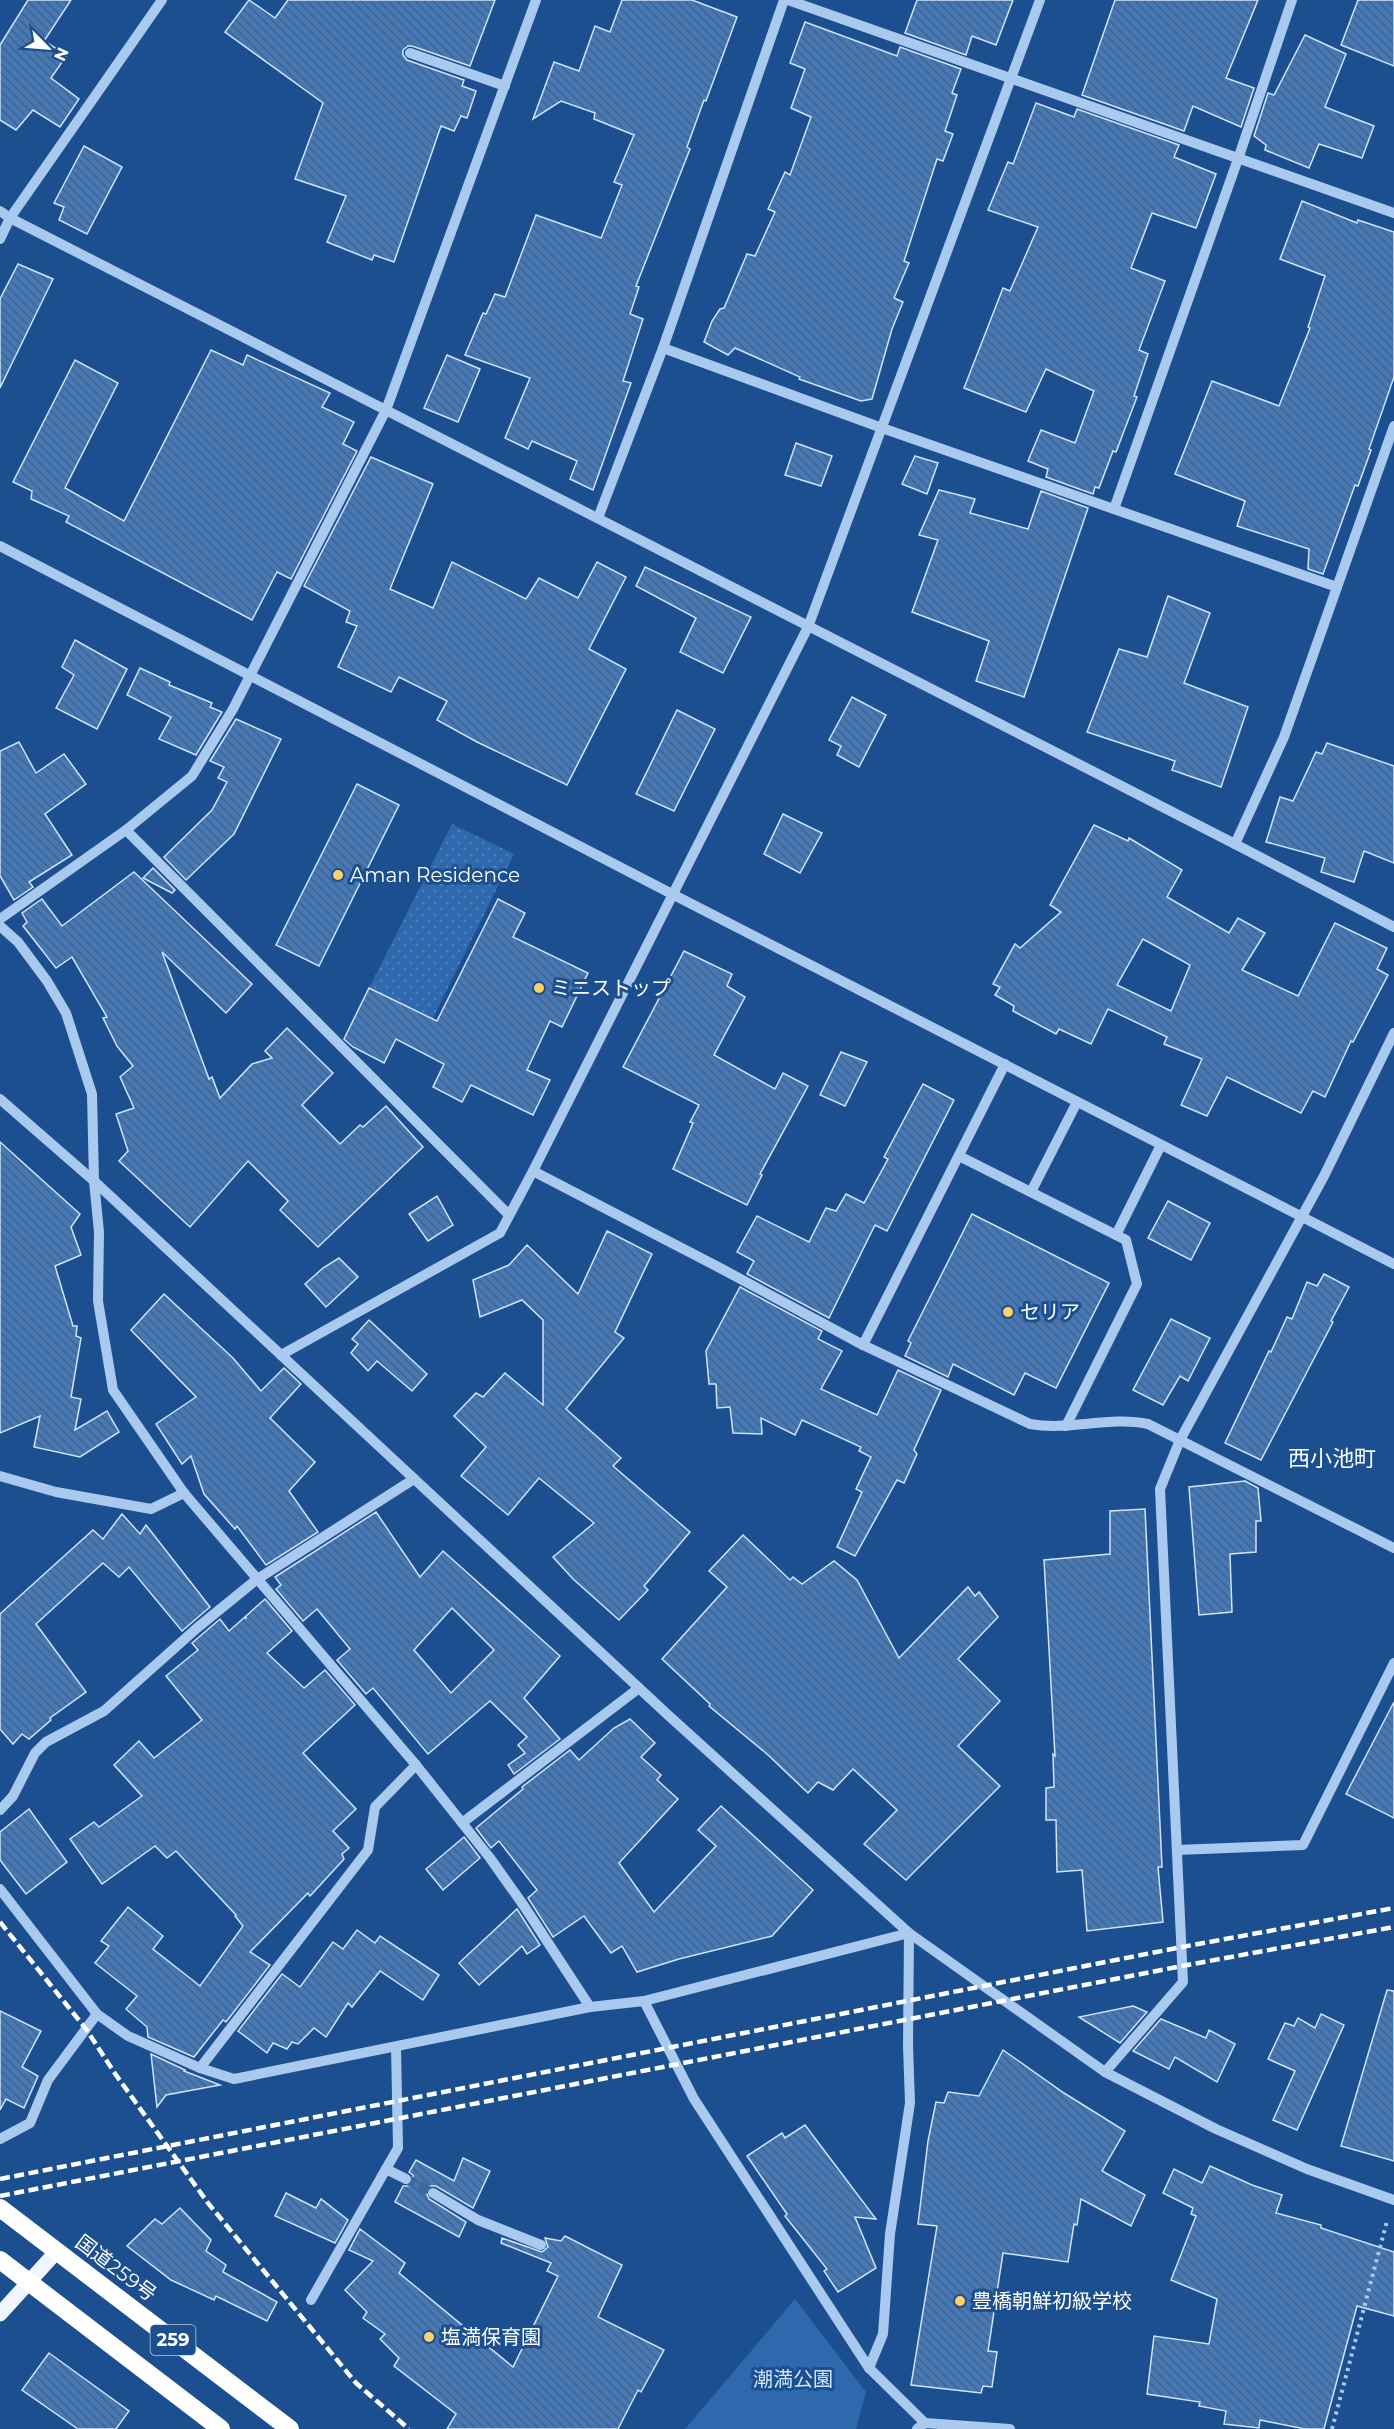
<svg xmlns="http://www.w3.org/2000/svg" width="1394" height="2429" font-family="Montserrat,'Noto Sans JP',sans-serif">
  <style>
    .grass { fill: url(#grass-dots) }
    .green { fill: #2e69ad }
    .building { fill: url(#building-back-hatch); stroke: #cfe3fa; stroke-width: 1.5; fill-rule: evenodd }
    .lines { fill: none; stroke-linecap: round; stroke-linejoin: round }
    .minor-tunnel { stroke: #3d69a0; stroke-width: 10; stroke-dasharray: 10 5; stroke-linecap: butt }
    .path { stroke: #a9c9ee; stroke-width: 4; stroke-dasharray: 3 4.5; stroke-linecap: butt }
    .minor { stroke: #a9c9ee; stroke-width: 10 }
    .major { stroke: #f0f6ff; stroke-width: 15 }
    .highway { stroke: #fff; stroke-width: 18 }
    .rail { stroke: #fff; stroke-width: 4.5; stroke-dasharray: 10 4.5; stroke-linecap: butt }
    .poi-dot { fill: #ffd166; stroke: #1b4f8f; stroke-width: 2 }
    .labels { text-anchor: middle; stroke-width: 6; stroke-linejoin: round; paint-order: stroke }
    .shield { fill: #1b4f8f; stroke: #bbcadd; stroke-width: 1.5 }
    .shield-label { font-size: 18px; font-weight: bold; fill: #fff }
    .poi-label { font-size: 20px; fill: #fff; stroke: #1b4f8f; text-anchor: start }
    .street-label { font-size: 20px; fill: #fff; stroke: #1b4f8f }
    .park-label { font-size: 20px; fill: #cfe3fa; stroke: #1b4f8f }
    .quarter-label { font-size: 22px; fill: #fff; stroke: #1b4f8f }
  </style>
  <defs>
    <pattern id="grass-dots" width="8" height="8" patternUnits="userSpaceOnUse" patternTransform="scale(1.5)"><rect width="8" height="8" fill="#2e69ad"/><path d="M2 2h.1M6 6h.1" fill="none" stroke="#4d80b9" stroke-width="1.8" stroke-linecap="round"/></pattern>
    <pattern id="building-back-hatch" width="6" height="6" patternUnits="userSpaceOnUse" patternTransform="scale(1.5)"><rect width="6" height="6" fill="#4478b7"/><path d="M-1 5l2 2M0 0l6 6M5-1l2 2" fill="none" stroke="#486282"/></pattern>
  </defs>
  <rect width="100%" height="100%" fill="#1b4f8f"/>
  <path class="grass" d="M452,824L514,854L433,1018L369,988Z"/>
  <path class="green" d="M795,2299L866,2392L856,2429H685Z"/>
  <g class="building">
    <path d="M28,0H71L44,41L67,55L51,78L79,99L60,127L33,110L16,130L0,120V45Z"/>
    <path d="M249,0L275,18L288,0H495L470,66L412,46H408L403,50V55L407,60L464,80L462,86L476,91L467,118L461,116L454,131L441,126L394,262L374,255L372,260L327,242L346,196L295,179L323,103L225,32Z"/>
    <path d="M622,0H692L737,17L706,101L704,100L687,147L690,149L636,286L639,287L630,314L643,319L623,381L631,383L593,490L570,479L577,461L532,441L528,449L505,438L530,378L465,355L483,313L486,314L495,294L505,297L536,215L601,238L622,185L614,182L634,135L594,119L595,113L561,101L533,119L554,62L579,71L595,26L610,32Z"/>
    <path d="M917,0H1013L996,45L972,36L966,55L905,33Z"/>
    <path d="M1115,0H1258L1226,78L1254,88L1241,127L1193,106L1184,131L1082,95Z"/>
    <path d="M1358,0H1394V66L1341,45Z"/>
    <path d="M805,22L897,56L900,47L961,69L952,93L957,95L945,131L953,134L943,161L937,159L904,261L909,263L894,298L903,302L892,329L872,399L861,401L799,379L800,377L735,348L728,355L704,342L712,321L720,309L724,308L747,254L755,256L775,212L768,209L785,172L790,175L811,117L791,108L805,69L790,63Z"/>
    <path d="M1305,35L1346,54L1325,107L1374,126L1362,158L1319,144L1309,168L1265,150L1266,145L1254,136L1268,93L1274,95Z"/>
    <path d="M1036,103L1074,117L1077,109L1179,145L1174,157L1216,174L1196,228L1152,213L1131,268L1165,281L1139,350L1148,354L1134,396L1137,397L1116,452L1113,451L1099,488L1095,487L1093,494L1046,477L1048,469L1028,461L1041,430L1075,443L1094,391L1046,369L1026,412L964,388L1003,288L1010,291L1038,227L988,210L1008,162L1013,164Z"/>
    <path d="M84,146L122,167L87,234L59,220L64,207L54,203Z"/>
    <path d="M1302,201L1357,223L1358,220L1394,232V377L1369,449L1371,450L1358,486L1355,485L1323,574L1308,569L1309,549L1237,526L1245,501L1175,474L1212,381L1279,406L1310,328L1308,327L1325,276L1280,259Z"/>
    <path d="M18,264L53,279L0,388V299Z"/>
    <path d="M211,350L243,365L247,355L330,393L322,407L354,422L343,444L357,451L291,579L277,572L252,620L66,522L69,516L31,499L32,491L13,482L75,360L118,383L65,488L124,521Z"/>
    <path d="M447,355L480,369L458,422L424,408Z"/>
    <path d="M796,443L832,456L821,486L785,475Z"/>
    <path d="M915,456L938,463L927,494L902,484Z"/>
    <path d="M371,457L433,484L390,589L433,608L452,562L526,599L539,578L578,598L597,562L626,577L589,649L626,669L567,785L477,742L437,720L447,701L399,677L391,692L338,667L357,626L346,622L350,611L304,586Z"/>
    <path d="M939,490L975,499L970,513L1028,529L1041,491L1088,508L1024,697L976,681L989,641L912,612L938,540L919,535Z"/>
    <path d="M645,567L751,617L723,673L680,652L696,618L636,586Z"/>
    <path d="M1168,596L1210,613L1184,683L1248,707L1221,787L1172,770L1175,761L1087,732L1119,649L1147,657Z"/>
    <path d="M75,640L127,669L97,729L56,708L74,675L62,667Z"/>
    <path d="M140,668L170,682L169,685L212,703L210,707L222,712L196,755L159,739L171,717L127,695Z"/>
    <path d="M852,697L886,715L859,767L837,755L841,746L829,740Z"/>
    <path d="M677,710L715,729L674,811L636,794Z"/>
    <path d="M236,719L281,739L234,834L186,880L164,857L212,810L227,782L218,778L224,767L210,761Z"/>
    <path d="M19,742L36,773L64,754L86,784L45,814L72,855L29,882L33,887L14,900L0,876V751Z"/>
    <path d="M1327,743L1394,766V863L1364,851L1354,882L1321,872L1325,858L1266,842L1280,797L1293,801L1316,752L1322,754Z"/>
    <path d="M357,784L399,805L319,966L276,945Z"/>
    <path d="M783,814L822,833L800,873L764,854Z"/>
    <path d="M1094,825L1128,841L1129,838L1182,870L1167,897L1229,933L1238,918L1265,933L1242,970L1298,996L1335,923L1387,948L1377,969L1388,975L1353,1042L1351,1041L1325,1097L1313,1091L1301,1113L1227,1077L1207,1116L1181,1105L1202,1059L1164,1044L1167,1037L1108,1009L1091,1044L1059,1029L1056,1034L1013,1011L1014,1006L995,995L1000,987L993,984L1015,944L1020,948L1061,912L1050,905ZM1143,939L1190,965L1171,1011L1117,985Z"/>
    <path d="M153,868L175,890L172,893L143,878Z"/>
    <path d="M134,872L252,984L226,1013L162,952L209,1079L212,1077L220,1098L252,1064L272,1058L265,1051L287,1028L333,1073L302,1105L340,1144L360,1125L363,1127L386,1106L423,1147L318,1247L280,1210L288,1201L248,1161L190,1227L119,1161L128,1151L116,1114L134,1108L120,1077L133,1066L117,1046L103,1018L107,1017L72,957L56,968L23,926L27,922L22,913L42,899L62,926Z"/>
    <path d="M498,899L525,913L513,937L588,973L562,1027L550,1021L527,1070L550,1080L533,1115L471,1085L462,1102L433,1087L444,1064L396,1039L384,1063L353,1047L344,1039L369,988L437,1021Z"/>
    <path d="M684,951L732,974L727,986L745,997L714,1055L775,1089L783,1073L808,1086L760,1174L762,1175L747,1205L673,1169L693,1123L690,1122L699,1105L623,1067Z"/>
    <path d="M841,1052L867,1062L845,1106L820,1095Z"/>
    <path d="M923,1084L954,1100L887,1231L875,1225L829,1318L747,1274L754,1261L737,1252L757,1216L809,1242L826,1208L836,1211L846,1194L864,1203L888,1159L884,1157Z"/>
    <path d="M0,1142L80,1214L71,1227L81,1255L55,1266L73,1326H77L76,1336L81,1338L71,1397L81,1399L75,1430L107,1411L119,1432L80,1457L34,1447L40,1416L0,1433Z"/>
    <path d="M437,1196L453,1225L428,1241L409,1214Z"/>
    <path d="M1168,1201L1210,1223L1191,1260L1148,1238Z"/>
    <path d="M972,1214L1109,1283L1056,1388L1025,1373L1014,1395L953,1364L948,1377L905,1356L911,1343L908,1341Z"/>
    <path d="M607,1231L652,1254L615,1332L624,1338L566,1409L621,1458L613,1466L690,1532L644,1586L648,1590L619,1620L573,1579L553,1557L594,1523L539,1478L508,1515L461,1476L486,1447L454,1416L476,1393L483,1397L505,1373L543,1405V1320L522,1300L480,1317L473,1280L509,1265L527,1245L578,1294Z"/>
    <path d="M339,1258L358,1277L326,1307L305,1284L323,1268Z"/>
    <path d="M1324,1274L1349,1287L1331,1321L1333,1322L1261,1460L1225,1443L1269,1351L1271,1352L1287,1317L1292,1319L1307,1282L1317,1286Z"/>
    <path d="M740,1287L822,1331L818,1339L842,1351L821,1389L877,1415L898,1370L941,1390L914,1450L917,1454L904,1483L897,1480L855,1556L837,1547L862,1492L856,1489L871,1457L859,1451L861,1447L802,1420L795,1435L761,1418L762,1434L733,1433L730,1407L717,1408L716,1384H709L706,1351Z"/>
    <path d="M164,1294L233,1358L261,1391L284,1368L301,1384L270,1418L315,1462L289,1491L318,1532L266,1565L237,1526L235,1529L204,1494L191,1456L182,1464L156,1424L196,1397L131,1330Z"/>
    <path d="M1171,1319L1210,1338L1188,1381L1180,1376L1163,1405L1133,1390Z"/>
    <path d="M369,1320L427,1374L412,1391L377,1361L368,1371L351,1353L358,1344L352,1339Z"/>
    <path d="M1245,1481L1258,1488L1261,1521H1256V1552L1230,1554L1232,1612L1199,1615L1189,1487Z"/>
    <path d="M1145,1509L1162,1867H1158L1163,1922L1087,1931L1082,1870L1057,1872L1056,1820H1046V1788L1054,1787L1053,1754L1055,1756L1044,1560L1110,1554V1511Z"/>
    <path d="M376,1512L420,1577L443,1551L560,1656L524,1698L560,1739L514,1774L508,1765L525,1753L518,1745L527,1737L490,1701L428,1754L373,1688L366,1694L337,1660L350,1649L317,1609L303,1621L276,1589L281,1585L275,1577ZM452,1608L494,1650L451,1693L414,1650Z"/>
    <path d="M122,1514L140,1534L146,1525L210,1607L182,1631L129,1567L119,1577L103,1563L36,1624L86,1692L50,1718L51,1720L29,1739L22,1734L13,1744L0,1729V1614L93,1530L103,1539Z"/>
    <path d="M743,1535L790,1580L793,1577L802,1584L834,1561L857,1580L899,1658L968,1587L975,1596L979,1592L998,1617L958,1659L1000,1701L958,1746L1000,1786L906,1880L864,1844L897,1810L853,1769L833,1790L818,1782L808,1793L767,1754L709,1706L710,1704L662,1659L727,1587L709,1571Z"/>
    <path d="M265,1599L292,1631L267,1653L304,1688L325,1670L355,1705L303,1753L356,1809L333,1831L349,1848L342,1854L344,1859L310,1896L308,1893L250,1952L270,1965L226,2022L223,2020L194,2057L148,2037L147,2027L126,2009L137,1996L95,1963L109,1946L101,1941L128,1907L163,1936L153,1949L200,1986L243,1926L235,1916L236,1915L176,1851L167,1858L155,1846L102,1884L70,1839L94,1822L99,1827L142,1796L114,1765L139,1741L154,1758L202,1720L166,1676L198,1650L192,1643L220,1619L229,1631L245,1617L246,1619V1616Z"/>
    <path d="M1394,1702V1818L1346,1794Z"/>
    <path d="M630,1719L655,1743L641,1757L661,1775L657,1780L678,1799L619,1863L654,1912L716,1846L698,1830L721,1806L813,1890L772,1936L679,1959L637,1972L622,1946L611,1953L584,1916L553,1937L528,1898L537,1890L499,1841L491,1848L476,1828L523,1789L522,1787L570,1750L579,1760L614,1728Z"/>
    <path d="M29,1809L67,1862L26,1894L0,1860V1832Z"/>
    <path d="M464,1837L480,1858L443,1890L426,1869Z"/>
    <path d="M517,1909L540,1945L527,1954L522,1946L479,1985L459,1963Z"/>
    <path d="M357,1930L375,1943L380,1936L439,1975L423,2000L380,1971L352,2007L348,2003L326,2037L314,2028L298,2044L292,2042L287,2049L273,2043L267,2053L238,2031L282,1974L300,1987L333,1942L343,1949Z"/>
    <path d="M1387,1990L1394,1991V2161L1341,2146Z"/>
    <path d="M1133,2006L1147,2012L1120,2043L1079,2017Z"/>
    <path d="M0,2011L41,2031L22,2067L38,2076L24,2108L6,2099L0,2110Z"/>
    <path d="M1321,2014L1344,2025L1297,2130L1273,2120L1295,2071L1268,2059L1285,2023L1294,2026L1298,2018L1315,2028Z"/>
    <path d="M1161,2019L1206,2038L1209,2030L1235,2044L1217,2082L1175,2057L1169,2069L1133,2051Z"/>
    <path d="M1003,2050L1064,2093L1125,2131L1102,2171L1145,2195L1131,2226L1081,2199L1077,2225L1074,2224L1068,2262L1003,2253L988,2351L997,2352L992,2387L983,2386L981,2393L911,2385L937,2226L918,2224L928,2141L936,2102L944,2103L948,2092L979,2096Z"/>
    <path d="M151,2054L185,2070L184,2071L220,2085L166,2095L157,2107Z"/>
    <path d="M805,2125L876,2219L855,2217L876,2268L838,2292L824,2271L827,2269L785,2216L787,2214L747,2156L782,2133L785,2138Z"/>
    <path d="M463,2158L490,2171L473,2208L436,2186H430L426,2192L429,2199L466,2222L459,2237L395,2202L403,2186H410L413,2182V2175L409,2172L416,2160L454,2181Z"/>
    <path d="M1210,2166L1252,2185L1282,2195L1276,2213L1321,2225V2228L1394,2252V2316L1357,2306L1324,2429H1305L1260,2420L1259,2428L1224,2424L1226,2411L1199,2406L1200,2402L1147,2394L1154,2336L1209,2344L1217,2299L1171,2280L1196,2216L1191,2214L1193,2208L1163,2193L1174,2169L1202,2183Z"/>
    <path d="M286,2193L316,2208L321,2199L348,2220L335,2243L275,2216Z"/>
    <path d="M180,2208L211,2240L206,2251L226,2265L223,2272L277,2302L267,2321L216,2296L214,2300L171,2280L127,2246L155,2219L162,2224Z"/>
    <path d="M360,2229L405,2263L399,2273L513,2367L558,2276L547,2271L551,2263L501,2243L502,2238L542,2252L548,2247L545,2238L561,2241L565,2236L622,2265L598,2317L664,2350L641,2392L638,2390L618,2429H447L456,2414L394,2366L399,2358L380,2339L385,2334L363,2318L367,2312L345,2290L373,2261L349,2250Z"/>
    <path d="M49,2353L129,2411L116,2429H78L22,2390Z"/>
  </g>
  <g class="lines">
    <path class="minor-tunnel" d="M406,2179L433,2193"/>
    <path class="path" d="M1332,2429L1387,2221"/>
    <g class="minor">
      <path d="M788,0L1394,213"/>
      <path d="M410,53L505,86"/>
      <path d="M0,211L10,218L1235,844L1394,927"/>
      <path d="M0,239L10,218L162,0"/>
      <path d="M663,348L882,428L1337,587"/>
      <path d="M1114,509L1238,159L1292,0"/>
      <path d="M598,518L663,348L784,0"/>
      <path d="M0,546L674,895L1394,1264"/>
      <path d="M126,830L509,1215"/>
      <path d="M1235,844L1284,737L1394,426"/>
      <path d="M0,919L126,830L192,776L233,709L386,410L536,0"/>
      <path d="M0,926L18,942L47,981L66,1013L92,1094L94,1181L99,1232L98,1301L113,1390L184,1493L416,1765L490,1858L524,1906L590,2007"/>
      <path d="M0,1099L94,1181L668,1715L909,1933L1105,2072L1216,2129L1307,2169L1394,2200"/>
      <path d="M959,1156L1126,1240L1137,1284L1066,1426"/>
      <path d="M533,1171L722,1269L863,1345L1030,1424C1069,1431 1109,1416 1148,1424L1394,1548"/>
      <path d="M1031,1192L1077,1102"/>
      <path d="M1116,1235L1161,1145"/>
      <path d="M863,1345L1005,1064"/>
      <path d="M281,1355L500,1233L533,1171L808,627L1040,0"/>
      <path d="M0,1476L56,1492L151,1509L184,1493"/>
      <path d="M0,1810L13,1796L35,1753L46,1742L104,1711L197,1628L256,1580L414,1479"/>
      <path d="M462,1823L639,1688"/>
      <path d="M1177,1850L1303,1845L1394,1663"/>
      <path d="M0,1889L97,2014L128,2036L200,2068L234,2079L590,2007L644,2001L909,1933L908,2046L910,2103L890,2234L883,2334L869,2368L925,2423"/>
      <path d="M644,2001L694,2099L869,2368"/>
      <path d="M200,2068L368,1850L375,1807L416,1765"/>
      <path d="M1105,2072L1183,1982L1160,1489L1180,1440L1324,1176L1394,1033"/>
      <path d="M0,2139L30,2123L48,2080L97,2014"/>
      <path d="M386,2169L406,2179"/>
      <path d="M433,2193L478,2220L541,2245"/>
      <path d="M311,2300L398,2148L396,2047"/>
      <path d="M917,2429L925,2423L1010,2429"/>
    </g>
    <path class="major" d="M0,2314L57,2251"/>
    <g class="highway">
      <path d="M0,2208L290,2429"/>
      <path d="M0,2260L221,2429"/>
    </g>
    <g class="rail">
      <path d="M0,1922L86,2029L116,2075L208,2203L356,2383L409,2429"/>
      <path d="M0,2179L1182,1947L1394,1908"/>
      <path d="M0,2196L1182,1966L1394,1927"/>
    </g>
  </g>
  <g class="poi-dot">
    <circle cx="338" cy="875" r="6"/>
    <circle cx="539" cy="988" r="6"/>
    <circle cx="1008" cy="1312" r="6"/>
    <circle cx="960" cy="2301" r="6"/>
    <circle cx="429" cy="2337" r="6"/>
  </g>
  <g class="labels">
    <rect class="shield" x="150.5" y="2325" width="45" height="30" rx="4.5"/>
    <g class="shield-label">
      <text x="173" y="2346">259</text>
    </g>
    <g class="poi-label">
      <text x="350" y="882">Aman Residence</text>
      <text x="551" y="995">ミニストップ</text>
      <text x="1020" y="1319">セリア</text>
      <text x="972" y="2308">豊橋朝鮮初級学校</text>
      <text x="441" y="2344">塩満保育園</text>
    </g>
    <g class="street-label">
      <text transform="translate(116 2268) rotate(37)" y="7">国道259号</text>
    </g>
    <g class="park-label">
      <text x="793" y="2386">潮満公園</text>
    </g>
    <g class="quarter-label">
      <text x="1332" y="1466">西小池町</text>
    </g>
  </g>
  <g transform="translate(48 48) rotate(115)" stroke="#1b4f8f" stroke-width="4.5" paint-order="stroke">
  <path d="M0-4.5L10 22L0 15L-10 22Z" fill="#ffffff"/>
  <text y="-9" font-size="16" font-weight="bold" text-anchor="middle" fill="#ffffff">N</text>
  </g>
</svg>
